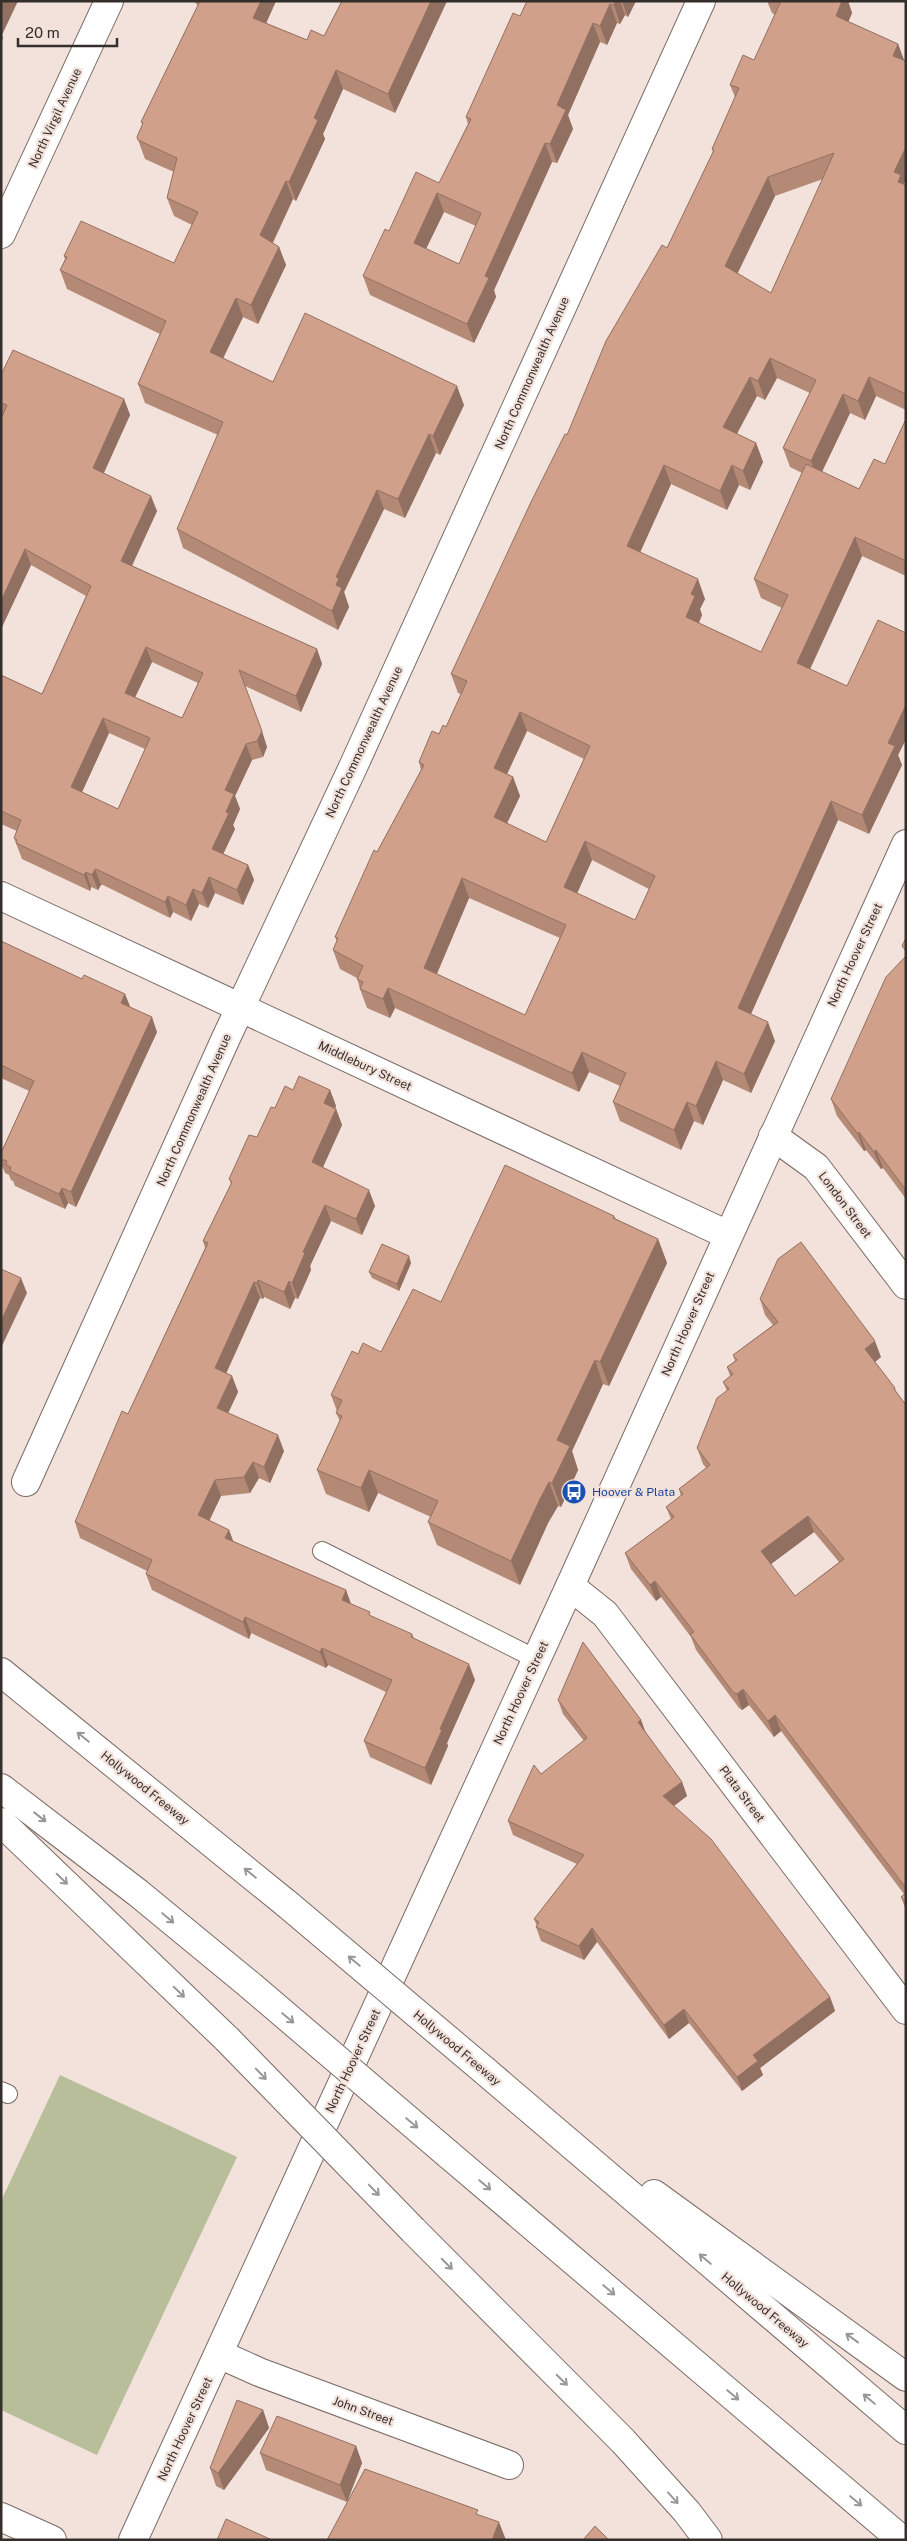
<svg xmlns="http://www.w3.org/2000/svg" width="907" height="2541" font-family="'Public Sans',sans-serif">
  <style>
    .green { fill: #b7be99 }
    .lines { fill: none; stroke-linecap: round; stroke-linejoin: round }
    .lane-casing { stroke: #796b65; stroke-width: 20 }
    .street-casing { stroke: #796b65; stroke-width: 30 }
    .secondary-casing { stroke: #796b65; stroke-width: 30 }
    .highway-casing { stroke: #796b65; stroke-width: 30 }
    .lane { stroke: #fff; stroke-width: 18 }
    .street { stroke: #fff; stroke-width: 28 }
    .secondary { stroke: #fff; stroke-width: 28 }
    .highway { stroke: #fff; stroke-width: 28 }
    .highway-bridge-casing { stroke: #796b65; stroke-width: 30; stroke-linecap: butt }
    .highway-bridge { stroke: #fff; stroke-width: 28 }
    .wall { fill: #b48a77; fill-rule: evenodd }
    .shaded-wall { fill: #927061 }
    .building { fill: #d1a08a; stroke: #927061; fill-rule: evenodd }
    .oneway { stroke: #9a9796 }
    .labels { text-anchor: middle; stroke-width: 4.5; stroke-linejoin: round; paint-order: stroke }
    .street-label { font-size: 12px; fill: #352f2c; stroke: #f2e2db }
    .transit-label { font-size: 12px; fill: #164399; stroke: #f2e2db; text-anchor: start }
  </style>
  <rect width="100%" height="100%" fill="#f2e2db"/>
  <path class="green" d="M60,2075L237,2157L97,2455L1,2410V2201Z"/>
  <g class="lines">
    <defs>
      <g id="lane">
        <path d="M322,1551L536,1659"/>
        <path d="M1,2091L8,2094"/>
      </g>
      <g id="street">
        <path d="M1,896L728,1235"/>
        <path d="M773,1136L816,1167L906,1285"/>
        <path d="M26,1482L226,1038L353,767L701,1"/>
        <path d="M570,1586L605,1614L906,2010"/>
        <path d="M219,2354L259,2372L509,2465"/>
      </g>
      <g id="secondary">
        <path d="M1,234L109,1"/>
        <path d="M1,2517L52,2540"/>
        <path d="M133,2540L570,1586L906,844"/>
      </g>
      <g id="highway">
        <path d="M1,1672L287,1904"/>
        <path d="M1,1788L138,1893L251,1986"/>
        <path d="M1,1822L227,2039"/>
        <path d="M485,2071L906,2430"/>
        <path d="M448,2154L902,2540"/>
        <path d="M654,2194L906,2377"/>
        <path d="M413,2230L623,2441L687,2512L708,2540"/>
      </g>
    </defs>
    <use href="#lane" class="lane-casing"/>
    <use href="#street" class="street-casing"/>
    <use href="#secondary" class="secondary-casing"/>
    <use href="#highway" class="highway-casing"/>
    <use href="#lane" class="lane"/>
    <use href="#street" class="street"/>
    <use href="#secondary" class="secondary"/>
    <use href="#highway" class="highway"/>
    <defs>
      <g id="highway-bridge">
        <path d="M287,1904L485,2071"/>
        <path d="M251,1986L448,2154"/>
        <path d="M227,2039L413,2230"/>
      </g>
    </defs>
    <use href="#highway-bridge" class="highway-bridge-casing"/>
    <use href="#highway-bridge" class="highway-bridge"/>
  </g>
  <g class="wall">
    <path d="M195,1H276L266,23L307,40L324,36L342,1H447L395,113L343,89L323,134L325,139L296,201L293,199L273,243L279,247L286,265L258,324L243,317L223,358L273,382L464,405L440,455L436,453L405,518L384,509L344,592L349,607L338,630L183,548L177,529L218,435L145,403L138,384L160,334L67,289L60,270L65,259L64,256L174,263L192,225L174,216L167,198L174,172L145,159L137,137L143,125L141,122L198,5L196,4Z"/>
    <path d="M527,1H636L628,17L625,15L620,24L617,23L607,45L600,42L568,115L573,129L557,163L552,162L494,290L496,297L474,343L370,295L363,276L389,231L439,183L468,124L466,117L520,16ZM444,212L476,226L459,264L426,249Z"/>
    <path d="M767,1H848L852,13L848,22L898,44L904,60V184L906,185V410L876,396L865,420L850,413L822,472L859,489L885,464L906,419V576L862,556L810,669L847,686L906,633V739L898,755L902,765L869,834L838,820L751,1014L775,1041L751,1093L723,1080L703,1125L694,1121L681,1150L620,1121L613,1102L620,1086L589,1072L579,1092L395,1008L390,1018L367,1008L360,989L357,978L340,969L333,950L337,941L335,937L377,852L421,770L419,762L439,734L446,727L461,694L458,693L451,674L567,435L667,248L713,152L712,149L735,97L730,85L754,60L775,15L772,13ZM823,179L771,293L737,273L775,196ZM777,378L810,393L783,448L790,467L802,473L754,579L761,598L782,608L761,652L699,623L702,615L700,609L705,599L640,552L671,484L727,510L739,485L750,490L763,462L756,443L737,434L757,396L765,400ZM527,731L584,759L546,842L507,823L520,796L513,777L507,774ZM592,860L649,889L635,920L577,893ZM469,898L560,938L525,1015L437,974Z"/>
    <path d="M1,375L124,399L130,415L103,473L157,511L132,566L317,649L322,664L301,712L245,686L267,747L263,757L252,760L235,796L240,809L233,825L235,829L223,854L248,865L254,880L243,905L215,893L208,908L199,904L191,921L173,912L170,918L103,885H101L98,890L91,887L90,891L22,859L14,838L17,831L1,824V675L42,694L86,596L31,565L1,629L3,416H1ZM152,662L198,683L182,718L135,697ZM109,733L145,749L118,809L82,792Z"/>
    <path d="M1,941L82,979L125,994L130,1007L157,1032L76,1207L68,1203L65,1209L15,1186L13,1181L11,1180L9,1175L5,1173L1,1163V1153L29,1091L1,1078Z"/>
    <path d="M906,956V1199L883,1168L881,1169L866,1150L864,1151L837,1116L831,1099Z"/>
    <path d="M293,1090H330L336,1106L335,1108L336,1109L342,1125L323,1167L375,1206L362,1235L331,1221L310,1266L311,1270L298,1299L295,1298L290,1309L264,1297L263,1299L260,1298L226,1373L232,1376L238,1392L228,1413L284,1451L270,1483L259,1478L250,1493L221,1496L209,1520L229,1530L233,1541L346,1590L351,1604L371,1617L412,1634L414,1638L475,1680L447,1743L448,1746L431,1785L370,1757L364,1741L386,1692L328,1665L326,1668L251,1633L249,1639L152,1590L146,1574L147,1571L80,1538L75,1522L128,1414L205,1248L203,1241L231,1184L229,1179L257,1137L275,1108Z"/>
    <path d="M614,1216L616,1219L658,1239L667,1263L609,1386L603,1384L572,1451L578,1470L561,1507L558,1506L548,1523L520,1585L437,1545L428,1522L431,1517L378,1493L369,1512L326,1494L317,1470L340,1421L336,1413L337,1411L331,1395L358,1354L381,1352L441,1302Z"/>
    <path d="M411,1263L399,1291L372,1278L369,1272Z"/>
    <path d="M760,1299L881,1357L875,1362L895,1388L897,1394L906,1405V1910L901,1897L904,1894L781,1731L774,1737L749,1705L742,1710L739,1708L696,1650L691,1637L661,1597L656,1601L631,1569L625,1553L671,1519L666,1507L681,1496L679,1489L706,1468L703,1464L697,1448L727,1391L723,1382L730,1376L727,1367L735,1361L733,1355L773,1325L765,1315ZM814,1532L839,1562L795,1596L771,1564Z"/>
    <path d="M558,1700L641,1720L646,1733L682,1782L687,1796L674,1806L830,1997L835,2011L760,2068L763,2075L742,2091L689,2023L669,2039L597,1942L584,1960L541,1941L536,1927L537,1926L534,1919L577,1864L513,1835L508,1821L584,1741L563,1714Z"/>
    <path d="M263,2410L269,2428L224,2490L216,2486L210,2468Z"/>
    <path d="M356,2446L362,2463L347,2502L266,2470L260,2453Z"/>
  </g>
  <g class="shaded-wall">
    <path d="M2,1H18L2,35L3,38L1,42V3Z"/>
    <path d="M261,1H276L260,37L253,18Z"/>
    <path d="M431,1H447L395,113L388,94Z"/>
    <path d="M615,1H620L625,15L620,24L614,5Z"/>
    <path d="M622,1H636L628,17Z"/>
    <path d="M842,1H848L852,13L843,35L836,16Z"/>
    <path d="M610,4L617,23L607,45L600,26Z"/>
    <path d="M593,23L600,42L568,115L573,129L557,163L550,144L557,105Z"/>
    <path d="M898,44L905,63L893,56Z"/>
    <path d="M336,70L343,89L323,134L325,139L296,201L289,182L314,118Z"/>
    <path d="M545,143L552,162L494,290L496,297L474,343L467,324L485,276Z"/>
    <path d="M906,147V181L904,184L906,188V199L894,172Z"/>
    <path d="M768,177L775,196L732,285L725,266Z"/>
    <path d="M286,181L293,199L267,254L260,235Z"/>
    <path d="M437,193L444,212L420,261L414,243Z"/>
    <path d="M279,247L286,265L258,324L251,305Z"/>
    <path d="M236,298L243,317L217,371L210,352Z"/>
    <path d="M770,358L777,378L765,400L758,381Z"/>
    <path d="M750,377L757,396L730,446L723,427Z"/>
    <path d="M869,377L876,396L865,420L858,401Z"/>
    <path d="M457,386L464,405L440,455L433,436Z"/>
    <path d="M843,394L850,413L818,480L811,461Z"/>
    <path d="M124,399L130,415L99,484L93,468Z"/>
    <path d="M429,434L436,453L405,518L398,499Z"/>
    <path d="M756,443L763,462L750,490L743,471Z"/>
    <path d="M664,465L671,484L634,566L627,546Z"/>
    <path d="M732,465L739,485L727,510L720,491Z"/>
    <path d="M377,490L384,509L344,592L349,607L338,630L332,611L336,585V577Z"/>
    <path d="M151,496L157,511L127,576L121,561Z"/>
    <path d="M855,537L862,556L804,682L797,663Z"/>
    <path d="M25,549L31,565L1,629V601Z"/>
    <path d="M698,579L705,599L700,609L702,615L693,636L686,617L691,594Z"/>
    <path d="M146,647L152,662L130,708L125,693Z"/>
    <path d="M317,649L322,664L301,712L296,696Z"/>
    <path d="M906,705V739L898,755L902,765L869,834L862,815L888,743Z"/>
    <path d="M520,712L527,731L501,787L494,768Z"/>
    <path d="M103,718L109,733L77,803L71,787Z"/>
    <path d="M262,731L267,747L263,757L257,741Z"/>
    <path d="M246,744L252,760L235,796L240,809L233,825L235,829L218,865L212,849L226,812L225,790Z"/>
    <path d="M513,777L520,796L501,836L494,817Z"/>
    <path d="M831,801L838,820L745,1027L738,1008Z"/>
    <path d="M585,841L592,860L571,907L564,887Z"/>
    <path d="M248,865L254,880L243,905L237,890Z"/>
    <path d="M95,869L101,885L98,890L92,875Z"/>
    <path d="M86,872L91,887L90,891L84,875Z"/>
    <path d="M209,877L215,893L208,908L202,893Z"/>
    <path d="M462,878L469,898L431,987L424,968Z"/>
    <path d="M193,889L199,904L191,921L186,905Z"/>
    <path d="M168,896L173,912L170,918L165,902Z"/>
    <path d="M388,988L395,1008L390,1018L383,999Z"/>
    <path d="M125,994L131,1009L121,1003Z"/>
    <path d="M152,1017L157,1032L76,1207L71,1192Z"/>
    <path d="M768,1022L775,1041L751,1093L744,1074Z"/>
    <path d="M582,1052L589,1072L579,1092L572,1073Z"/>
    <path d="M716,1061L723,1080L703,1125L696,1106Z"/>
    <path d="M330,1090L336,1106L330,1119L324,1103Z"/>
    <path d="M687,1102L694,1121L681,1150L674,1130Z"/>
    <path d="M336,1109L342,1125L318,1178L312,1162Z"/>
    <path d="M859,1132L866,1150L864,1151L858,1134Z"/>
    <path d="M876,1150L883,1168L881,1169L874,1152Z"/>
    <path d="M62,1188L68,1203L65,1209L59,1194Z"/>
    <path d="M369,1190L375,1206L362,1235L356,1219Z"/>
    <path d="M325,1205L331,1221L310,1266L311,1270L298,1299L292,1283L303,1252Z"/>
    <path d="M658,1239L667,1263L609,1386L600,1362Z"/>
    <path d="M409,1256L411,1263L399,1291L397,1284Z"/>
    <path d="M21,1278L27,1293L1,1348V1321Z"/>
    <path d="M258,1280L264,1297L263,1299L257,1283Z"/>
    <path d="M289,1281L295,1298L290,1309L284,1292Z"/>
    <path d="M254,1282L260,1298L221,1385L215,1368Z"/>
    <path d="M875,1341L881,1357L871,1365L865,1349Z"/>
    <path d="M595,1360L603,1384L572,1451L578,1470L561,1507L552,1483L557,1440Z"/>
    <path d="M232,1376L238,1392L223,1424L217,1408Z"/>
    <path d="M278,1435L284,1451L270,1483L264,1467Z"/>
    <path d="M253,1462L259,1478L250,1493L244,1477Z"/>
    <path d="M369,1470L378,1493L369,1512L361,1488Z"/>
    <path d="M215,1480L221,1496L204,1532L198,1515Z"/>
    <path d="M549,1482L558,1506L548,1523L520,1585L511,1561L540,1499Z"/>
    <path d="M808,1516L814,1532L767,1567L761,1551Z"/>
    <path d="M229,1530L235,1546L225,1538Z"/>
    <path d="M655,1581L661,1597L656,1601L650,1585Z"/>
    <path d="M346,1590L352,1607L342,1600Z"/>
    <path d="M245,1617L251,1633L249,1639L243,1622Z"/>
    <path d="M322,1648L328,1665L326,1668L320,1652Z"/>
    <path d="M469,1664L475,1680L447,1743L448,1746L431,1785L425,1768L440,1729Z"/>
    <path d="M743,1689L749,1705L742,1710L737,1694Z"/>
    <path d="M775,1715L781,1731L774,1737L768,1721Z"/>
    <path d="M641,1720L646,1734L638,1722Z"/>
    <path d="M682,1782L687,1796L668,1810L663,1796Z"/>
    <path d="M592,1928L597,1942L584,1960L579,1946Z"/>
    <path d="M830,1997L835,2011L760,2068L763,2075L742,2091L737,2077L753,2055Z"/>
    <path d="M684,2009L689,2023L669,2039L664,2025Z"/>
    <path d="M263,2410L269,2428L224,2490L218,2473Z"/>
    <path d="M356,2446L362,2463L347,2502L340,2485Z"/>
    <path d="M499,2522L506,2540H492Z"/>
  </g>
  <g class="building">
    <path d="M200,1H261L253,18L307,40L311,30L324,36L342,1H431L388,94L336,70L314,118L318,120L289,182L286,181L260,235L279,247L251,305L236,298L210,352L273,382L305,313L457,386L433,436L429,434L398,499L377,490L336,577L339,578L336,585L342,588L332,611L177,529L223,422L138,384L166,321L60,270L67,257L64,256L81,221L174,263L198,212L167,198L177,158L138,140L137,137L143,123L141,122Z"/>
    <path d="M527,1H615L614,5L610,4L600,26L593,23L557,105L566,110L550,144L545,143L485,276L489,278L467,324L363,276L385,229L389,231L416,172L439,183L471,119L466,117L513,13L520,16ZM437,193L481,213L459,264L414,243Z"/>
    <path d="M781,1H842L836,16L898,44L893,56L906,61V147L894,172L901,175L898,182L906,185V394L869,377L858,401L843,394L811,461L783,448L816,380L770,358L758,381L750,377L723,427L756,443L743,471L732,465L720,491L664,465L627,546L698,579L691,594L695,596L686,617L761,652L788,595L754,579L806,464L859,489L874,459L885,464L906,419V561L855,537L797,663L847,686L878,620L906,633V705L888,743L895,746L862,815L831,801L738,1008L768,1022L744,1074L716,1061L696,1106L687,1102L674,1130L613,1102L626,1073L582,1052L572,1073L388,988L383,999L360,989L363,982L357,979L363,966L333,950L338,938L335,937L374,850L377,852L424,765L419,762L432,731L439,734L443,725L446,727L467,681L451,674L531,502L565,434L567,435L606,341L662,245L667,248L714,150L712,149L739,88L730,85L743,55L754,60ZM834,153L771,293L725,266L768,177ZM520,712L590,746L546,842L494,817L513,777L494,768ZM585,841L655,876L635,920L564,887ZM462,878L566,925L525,1015L424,968Z"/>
    <path d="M13,350L124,399L93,468L151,496L121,561L317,649L296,696L239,670L262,731L257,741L246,744L225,790L234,794L226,812L229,813L212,849L248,865L237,890L209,877L202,893L193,889L186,905L168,896L165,902L98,870L95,869L92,875L86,872L84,875L16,843L17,840L14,838L21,820L1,811V675L42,694L91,586L25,549L1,601V419L7,405L1,403V375ZM146,647L203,673L182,718L125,693ZM103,718L150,738L118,809L71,787Z"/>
    <path d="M906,938V951L902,946Z"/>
    <path d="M1,941L82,979L84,975L125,994L121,1003L152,1017L71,1192L62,1188L59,1194L10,1171L11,1167L6,1165L7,1161L1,1159V1153L34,1081L1,1065Z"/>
    <path d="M906,956V1190L876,1150L874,1152L859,1132L858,1134L831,1099L886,977Z"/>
    <path d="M299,1076L330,1090L324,1103L336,1109L312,1162L369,1190L356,1219L325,1205L303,1252L305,1253L292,1283L289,1281L284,1292L258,1280L257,1283L254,1282L215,1368L232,1376L217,1408L278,1435L264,1467L253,1462L244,1477L215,1480L198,1515L229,1530L225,1538L346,1590L342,1600L370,1612L369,1615L412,1634L411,1637L469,1664L440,1729L442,1730L425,1768L364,1741L392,1680L322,1648L320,1652L245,1617L243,1622L146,1574L152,1560L75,1522L122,1411L128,1414L208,1243L203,1241L232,1182L229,1179L249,1135L257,1137L271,1107L275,1108L285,1086L293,1090Z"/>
    <path d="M505,1165L614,1216L613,1218L658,1239L600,1362L595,1360L557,1440L570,1446L552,1483L549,1482L540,1499L511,1561L428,1522L438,1501L369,1470L361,1488L317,1470L342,1416L336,1413L342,1400L331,1395L352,1351L358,1354L363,1343L381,1352L413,1289L441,1302Z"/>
    <path d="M801,1242L875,1341L865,1349L895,1388L894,1389L906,1405V1888L775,1715L768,1721L743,1689L737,1694L733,1692L690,1634L694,1632L655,1581L650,1585L625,1553L674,1517L666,1507L683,1494L679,1489L710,1465L697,1448L717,1398L729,1389L723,1382L733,1374L727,1367L737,1360L733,1355L778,1322L760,1299L778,1259ZM808,1516L844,1559L795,1596L761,1551Z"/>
    <path d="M382,1244L409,1256L397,1284L369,1272Z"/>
    <path d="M1,1269L21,1278L1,1321Z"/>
    <path d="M583,1642L641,1720L638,1722L682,1782L663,1796L711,1839L830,1997L753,2055L758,2061L737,2077L684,2009L664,2025L592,1928L579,1946L536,1927L539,1922L534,1919L584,1855L508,1821L534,1765L541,1774L587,1738L558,1700Z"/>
    <path d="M906,1893V1903L901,1897Z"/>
    <path d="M237,2400L263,2410L218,2473L210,2468Z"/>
    <path d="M277,2416L356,2446L340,2485L260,2453Z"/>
    <path d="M365,2469L478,2510L476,2514L499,2522L492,2540H327Z"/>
    <path d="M226,2519L272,2540H217Z"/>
    <path d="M595,2526L609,2540H583Z"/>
  </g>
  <defs><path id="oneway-shaft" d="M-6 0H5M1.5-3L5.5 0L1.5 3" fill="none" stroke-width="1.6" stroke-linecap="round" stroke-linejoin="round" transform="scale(1.25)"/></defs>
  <g class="oneway">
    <use href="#oneway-shaft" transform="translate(83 1737) rotate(-141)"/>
    <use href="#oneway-shaft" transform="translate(40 1817) rotate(38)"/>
    <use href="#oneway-shaft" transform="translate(250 1873) rotate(-141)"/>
    <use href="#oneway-shaft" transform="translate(62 1879) rotate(44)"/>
    <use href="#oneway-shaft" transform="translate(168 1918) rotate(40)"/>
    <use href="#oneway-shaft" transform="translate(354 1961) rotate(-140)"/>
    <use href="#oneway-shaft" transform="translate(179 1992) rotate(44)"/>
    <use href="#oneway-shaft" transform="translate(288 2018) rotate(40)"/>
    <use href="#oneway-shaft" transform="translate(261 2074) rotate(46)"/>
    <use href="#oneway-shaft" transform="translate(412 2123) rotate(40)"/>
    <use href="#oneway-shaft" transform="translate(485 2185) rotate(40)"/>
    <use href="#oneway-shaft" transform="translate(374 2190) rotate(46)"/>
    <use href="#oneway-shaft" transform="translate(705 2259) rotate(-140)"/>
    <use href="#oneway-shaft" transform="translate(447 2264) rotate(45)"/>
    <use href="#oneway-shaft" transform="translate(609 2290) rotate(40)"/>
    <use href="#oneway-shaft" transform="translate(852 2338) rotate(-144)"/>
    <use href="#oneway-shaft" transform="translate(562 2380) rotate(45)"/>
    <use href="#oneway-shaft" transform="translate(733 2395) rotate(40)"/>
    <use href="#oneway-shaft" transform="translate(869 2399) rotate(-140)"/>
    <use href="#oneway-shaft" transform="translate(673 2498) rotate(48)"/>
    <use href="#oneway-shaft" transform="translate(856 2501) rotate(40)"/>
  </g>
  <defs>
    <symbol id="bus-disc" viewBox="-11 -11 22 22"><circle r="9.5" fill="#1a4fb4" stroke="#f2e2db"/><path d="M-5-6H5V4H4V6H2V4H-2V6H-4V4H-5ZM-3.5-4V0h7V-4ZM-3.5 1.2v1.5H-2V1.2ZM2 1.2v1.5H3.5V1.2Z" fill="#fff"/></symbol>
  </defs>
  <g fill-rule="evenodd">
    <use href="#bus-disc" x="560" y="1478" width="28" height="28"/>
  </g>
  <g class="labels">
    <g class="street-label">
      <text transform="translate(55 118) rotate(-65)" y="4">North Virgil Avenue</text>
      <text transform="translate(532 373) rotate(-66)" y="4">North Commonwealth Avenue</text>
      <text transform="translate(364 742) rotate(-65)" y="4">North Commonwealth Avenue</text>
      <text transform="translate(855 955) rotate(-65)" y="4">North Hoover Street</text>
      <text transform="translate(365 1066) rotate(25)" y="4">Middlebury Street</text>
      <text transform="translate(194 1110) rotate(-66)" y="4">North Commonwealth Avenue</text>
      <text transform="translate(845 1205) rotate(53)" y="4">London Street</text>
      <text transform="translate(688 1324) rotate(-66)" y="4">North Hoover Street</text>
      <text transform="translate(521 1693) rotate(-65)" y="4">North Hoover Street</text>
      <text transform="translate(145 1788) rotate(39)" y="4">Hollywood Freeway</text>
      <text transform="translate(742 1794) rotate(53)" y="4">Plata Street</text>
      <text transform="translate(457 2048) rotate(40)" y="4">Hollywood Freeway</text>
      <text transform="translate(353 2061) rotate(-65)" y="4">North Hoover Street</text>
      <text transform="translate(765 2310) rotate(40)" y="4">Hollywood Freeway</text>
      <text transform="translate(363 2411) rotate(20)" y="4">John Street</text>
      <text transform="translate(185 2429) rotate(-65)" y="4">North Hoover Street</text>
    </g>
    <g class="transit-label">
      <text x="592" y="1496">Hoover &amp; Plata</text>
    </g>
  </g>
  <rect width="907" height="2541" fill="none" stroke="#352f2c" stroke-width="5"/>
  <path d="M18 38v8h99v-8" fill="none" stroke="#352f2c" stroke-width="2.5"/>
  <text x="25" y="38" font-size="15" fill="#352f2c" stroke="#f2e2db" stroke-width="4" paint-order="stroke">20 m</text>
</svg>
